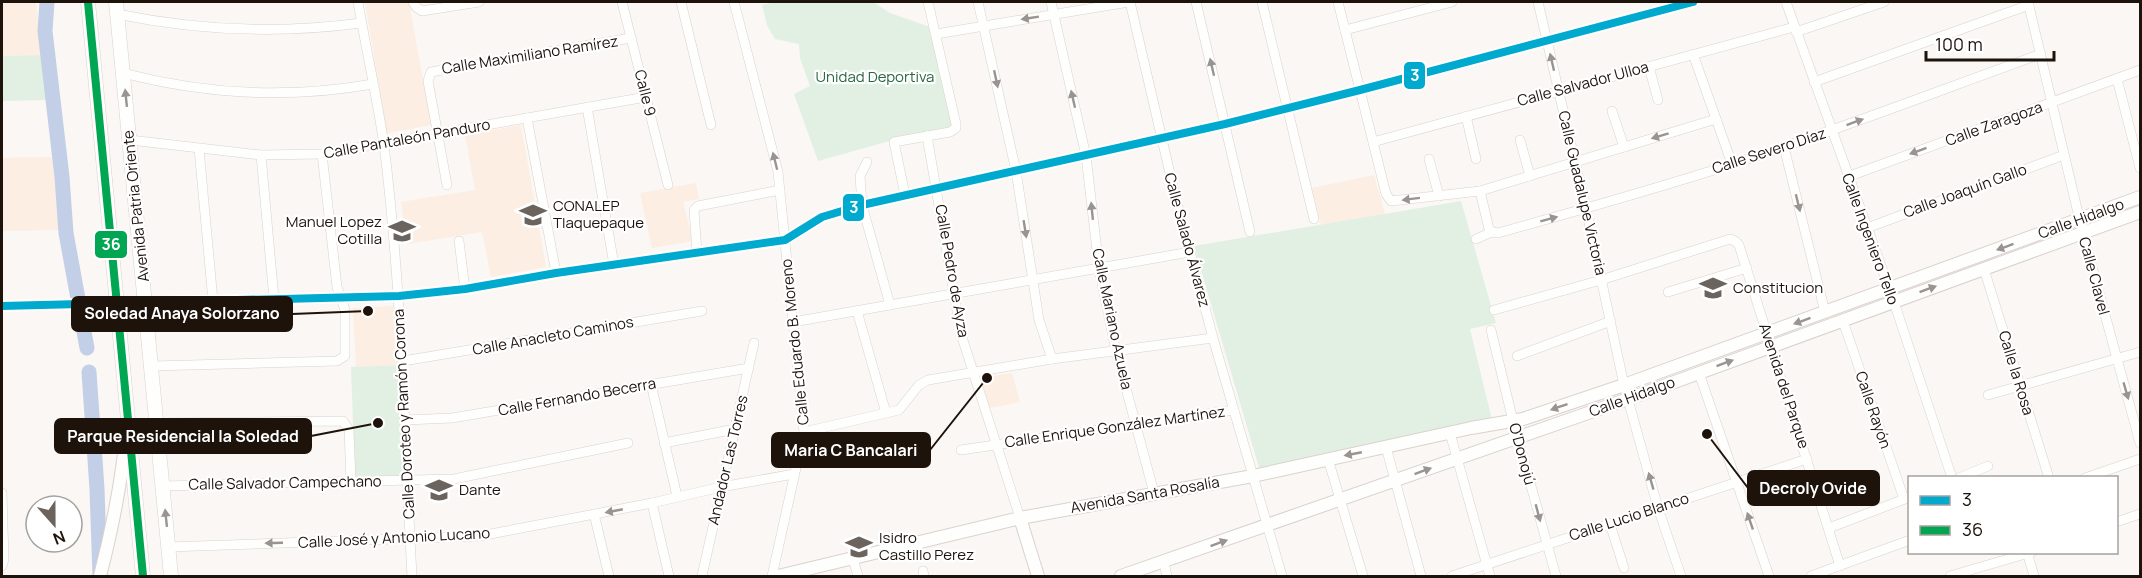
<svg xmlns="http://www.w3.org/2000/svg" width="2142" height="578" font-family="Manrope,sans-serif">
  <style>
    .built { fill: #fceee2 }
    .green { fill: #e2f0e4 }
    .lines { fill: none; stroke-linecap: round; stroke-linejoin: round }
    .river { stroke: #c3cfe7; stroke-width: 15 }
    .minor-casing { stroke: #dad2cc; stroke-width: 10 }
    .tertiary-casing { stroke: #dad2cc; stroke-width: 14 }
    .secondary-casing { stroke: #dad2cc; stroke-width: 15 }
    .minor { stroke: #fefefd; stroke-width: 9 }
    .tertiary { stroke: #fefefd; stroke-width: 12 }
    .secondary { stroke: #fefefd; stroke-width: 14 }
    .bus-1-casing { stroke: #fff; stroke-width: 12 }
    .bus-2-casing { stroke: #fff; stroke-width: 12 }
    .bus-1 { stroke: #00a9ce; stroke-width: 8 }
    .bus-2 { stroke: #00a651; stroke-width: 8 }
    .oneway { fill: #999490 }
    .labels { text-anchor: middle; stroke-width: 4.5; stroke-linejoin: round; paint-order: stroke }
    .street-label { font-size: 15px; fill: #1e130b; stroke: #fff }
    .park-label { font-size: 15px; fill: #296643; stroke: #fff }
    .poi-label { font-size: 15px; fill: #1e130b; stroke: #fff; text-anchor: start }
    .leader { fill: none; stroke: #1e130b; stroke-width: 2 }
    .callout-dot { fill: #1e130b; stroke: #fff; stroke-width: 2 }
    .callout { fill: #1e130b; stroke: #1e130b; stroke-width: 2 }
    .callout-label { font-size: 16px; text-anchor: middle; font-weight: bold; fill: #fff }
    .line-badge { stroke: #fff; stroke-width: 2 }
    .badge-label { font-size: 16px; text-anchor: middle; font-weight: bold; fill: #fff }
  </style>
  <rect width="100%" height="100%" fill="#faf7f4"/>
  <g class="built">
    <path d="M2,2H36L42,55L2,56Z"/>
    <path d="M365,2H409L431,125L387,133Z"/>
    <path d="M521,125L546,267L491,277L482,232L407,244L401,202L475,190L465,135Z"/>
    <path d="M53,157L60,230L2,231V158Z"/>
    <path d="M1374,175L1385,214L1321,225L1312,188Z"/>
    <path d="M696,183L699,199L683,202L693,241L652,248L640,193Z"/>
    <path d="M393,306L396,365L356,367L353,308Z"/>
    <path d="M1012,373L1020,402L989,408L981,378Z"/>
  </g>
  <g class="green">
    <path d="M775,2H873L890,13L930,27L954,126L893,140L818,161L794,94L810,86L800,58L799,44L775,39L767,25L762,5Z"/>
    <path d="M42,55L47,100L2,101V56Z"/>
    <path d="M1461,201L1496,323L1470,329L1492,420L1260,471L1194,246Z"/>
    <path d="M400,365L404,478L355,480L351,367Z"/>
  </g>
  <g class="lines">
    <g class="river">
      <path d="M47,2L45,31L62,177L66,233L87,348"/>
      <path d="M89,372L97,489L100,576"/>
    </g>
    <defs>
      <g id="minor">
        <path d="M358,2C366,49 377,97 384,145C402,288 404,432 412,576"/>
        <path d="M413,2L416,7L422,11L479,2"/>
        <path d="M622,2L668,185"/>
        <path d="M681,2L711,125"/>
        <path d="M734,2L778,172L804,432L772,576"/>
        <path d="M978,2L1016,171L1039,320L1052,359"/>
        <path d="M1051,2L1086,156L1099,268L1116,351L1154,493"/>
        <path d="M1130,2L1175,195L1213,338L1282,576"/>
        <path d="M1196,2L1250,232"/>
        <path d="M1262,2L1314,219"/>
        <path d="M1338,2L1386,194L1391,201L1480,191L1716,119"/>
        <path d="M1538,2L1586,209L1624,385L1658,508L1681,576"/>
        <path d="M1786,2L1894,302L1952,478"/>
        <path d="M2028,2L2083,234L2140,443"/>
        <path d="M117,14C199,31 279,34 361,23"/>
        <path d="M1345,30L1452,2"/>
        <path d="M1796,32L1884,2"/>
        <path d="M936,34L1129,2"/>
        <path d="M1693,54L1732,164"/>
        <path d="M1649,67L1658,100"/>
        <path d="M123,73C207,95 288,99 373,84"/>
        <path d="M2117,79L2140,168"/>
        <path d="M1814,82L2029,5"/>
        <path d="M587,107L614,265"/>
        <path d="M1612,111L1624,147"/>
        <path d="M1466,116L1476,159"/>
        <path d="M527,118L556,273"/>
        <path d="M927,136L961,334L1020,518"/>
        <path d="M130,140L261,155L322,154L646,97"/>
        <path d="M1520,140L1530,176"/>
        <path d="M1373,142L1794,27"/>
        <path d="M1784,147L1825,312"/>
        <path d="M199,149L213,301"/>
        <path d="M261,155L274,299"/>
        <path d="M1429,159L1439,196"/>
        <path d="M867,162L860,176L862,205L890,305"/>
        <path d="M1847,177L2140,70"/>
        <path d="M447,185L428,81L431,72L631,38"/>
        <path d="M1480,191L1489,229L1492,232"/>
        <path d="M905,195L894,142L950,132L956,128V124L928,2"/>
        <path d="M1867,228L2064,155"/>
        <path d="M1476,239L1492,232L1498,233C1577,211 1655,189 1733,164C1837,130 1938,91 2041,54"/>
        <path d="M459,241L465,289"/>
        <path d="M697,253L694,210L698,206L780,190"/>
        <path d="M1984,269L2049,478"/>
        <path d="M1668,292L1747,268"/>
        <path d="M2,306L399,296L465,289L556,273L785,240L822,217L862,205L1225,124L1360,90L1693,2"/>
        <path d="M1494,310L1601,280L1730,239L1735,241L1739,245L1840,566"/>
        <path d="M857,311L886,413"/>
        <path d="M1843,321L1904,499"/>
        <path d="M793,322L1190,252"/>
        <path d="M1491,330L1513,421L1556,576"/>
        <path d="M1517,356L1611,321"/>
        <path d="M403,361L702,311"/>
        <path d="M152,366L337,361L345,356V310L337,287L322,154"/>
        <path d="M1699,373L1769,576"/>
        <path d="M651,384L677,496"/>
        <path d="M1988,395L2140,352"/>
        <path d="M405,420L452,418L749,368"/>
        <path d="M157,423L343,421L349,430L351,481"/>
        <path d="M804,432L899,410L919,385L928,380L1052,359L1213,338"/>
        <path d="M1450,433L1490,576"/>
        <path d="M664,443L735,429"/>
        <path d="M1386,447L1421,576"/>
        <path d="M961,450L1234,410"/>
        <path d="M1328,459L1363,576"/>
        <path d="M1959,478L1988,466"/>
        <path d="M2085,478L2140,459"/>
        <path d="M162,486L454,479L628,443"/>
        <path d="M2,493L4,559L2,566"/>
        <path d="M652,503L669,576"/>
        <path d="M594,514L609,576"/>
        <path d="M2116,522L2140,514"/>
        <path d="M1610,524L1624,568"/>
        <path d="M1829,528L1910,497"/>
        <path d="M168,547L480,536L652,503L721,487L794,474"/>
        <path d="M2027,552L2034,576"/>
        <path d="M853,559L858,576"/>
        <path d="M1164,563L1167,576"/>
        <path d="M923,571L924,576"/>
        <path d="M702,576L754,343"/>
        <path d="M1452,576L1807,459"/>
        <path d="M1811,576L1910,540"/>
        <path d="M1950,576L2032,552"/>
      </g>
      <g id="tertiary">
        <path d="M1020,518L1038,576"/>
        <path d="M100,576C112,530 121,485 126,436"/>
        <path d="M778,576L1020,518L1253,476L1471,428L1523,419L1624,385L2140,197"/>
        <path d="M1121,576L1628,399L2140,212"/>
      </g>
      <g id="secondary">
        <path d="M88,2L143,576"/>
        <path d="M116,2L171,576"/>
      </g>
    </defs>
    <use href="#minor" class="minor-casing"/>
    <use href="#tertiary" class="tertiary-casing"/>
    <use href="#secondary" class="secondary-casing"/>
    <use href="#minor" class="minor"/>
    <use href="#tertiary" class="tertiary"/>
    <use href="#secondary" class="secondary"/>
    <defs>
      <path id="bus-1" d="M2,306L399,296L465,289L556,273L785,240L822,217L862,205L1225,124L1360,90L1693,2"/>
      <path id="bus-2" d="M88,2L143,576"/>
    </defs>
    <use href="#bus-1" class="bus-1-casing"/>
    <use href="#bus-2" class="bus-2-casing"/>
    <use href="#bus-1" class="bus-1"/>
    <use href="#bus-2" class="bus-2"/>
  </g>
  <defs><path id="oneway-solid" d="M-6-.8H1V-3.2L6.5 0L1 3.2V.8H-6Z" transform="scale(1.5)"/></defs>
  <g class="oneway">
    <use href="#oneway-solid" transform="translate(1030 18) rotate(171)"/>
    <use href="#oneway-solid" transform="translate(1552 62) rotate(-103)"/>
    <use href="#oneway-solid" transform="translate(1212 67) rotate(-103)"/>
    <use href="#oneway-solid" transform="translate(996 79) rotate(78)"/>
    <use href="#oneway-solid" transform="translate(126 98) rotate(-96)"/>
    <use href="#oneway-solid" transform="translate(1073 99) rotate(-103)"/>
    <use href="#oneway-solid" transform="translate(1855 122) rotate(-20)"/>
    <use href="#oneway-solid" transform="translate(1660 136) rotate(163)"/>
    <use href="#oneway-solid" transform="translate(1918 151) rotate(160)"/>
    <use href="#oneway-solid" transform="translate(775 161) rotate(-104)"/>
    <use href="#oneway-solid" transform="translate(1411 199) rotate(173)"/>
    <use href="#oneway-solid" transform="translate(1798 203) rotate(76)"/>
    <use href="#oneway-solid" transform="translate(1092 211) rotate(-96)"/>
    <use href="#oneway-solid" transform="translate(1549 219) rotate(-15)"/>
    <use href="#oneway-solid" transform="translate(1025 229) rotate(81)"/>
    <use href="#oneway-solid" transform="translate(2005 247) rotate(160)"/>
    <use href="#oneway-solid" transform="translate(1928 289) rotate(-20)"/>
    <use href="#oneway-solid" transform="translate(1802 321) rotate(160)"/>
    <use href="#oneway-solid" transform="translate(1725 363) rotate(-20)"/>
    <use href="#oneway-solid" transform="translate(2126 391) rotate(74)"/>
    <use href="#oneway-solid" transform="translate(1559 407) rotate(161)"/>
    <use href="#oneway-solid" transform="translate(1353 454) rotate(169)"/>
    <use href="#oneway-solid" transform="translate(1423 471) rotate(-20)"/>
    <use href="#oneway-solid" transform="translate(1651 481) rotate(-106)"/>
    <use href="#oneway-solid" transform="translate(614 511) rotate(169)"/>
    <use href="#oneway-solid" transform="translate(1538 513) rotate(75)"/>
    <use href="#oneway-solid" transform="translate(166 518) rotate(-96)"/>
    <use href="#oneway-solid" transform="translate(1750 521) rotate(-109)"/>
    <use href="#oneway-solid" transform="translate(274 543) rotate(178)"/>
    <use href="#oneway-solid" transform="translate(1219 543) rotate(-20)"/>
  </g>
  <defs>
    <symbol id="university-bare" viewBox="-9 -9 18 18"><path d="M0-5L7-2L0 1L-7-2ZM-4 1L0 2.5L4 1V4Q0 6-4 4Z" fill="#6b635d" stroke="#fff" stroke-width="2.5" paint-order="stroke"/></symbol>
    <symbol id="school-bare" viewBox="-9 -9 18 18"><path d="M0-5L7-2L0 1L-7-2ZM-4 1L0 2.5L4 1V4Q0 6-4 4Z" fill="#6b635d" stroke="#fff" stroke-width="2.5" paint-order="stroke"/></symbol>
  </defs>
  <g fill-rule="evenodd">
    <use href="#university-bare" x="514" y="196" width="38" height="38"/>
    <use href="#school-bare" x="383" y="212" width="38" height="38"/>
    <use href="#school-bare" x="1694" y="269" width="38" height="38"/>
    <use href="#school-bare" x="420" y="471" width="38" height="38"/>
    <use href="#school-bare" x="840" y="528" width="38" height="38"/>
  </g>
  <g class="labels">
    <g class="street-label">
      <text transform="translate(530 55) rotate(-9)" y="5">Calle Maximiliano Ramírez</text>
      <text transform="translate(1583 84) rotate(-15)" y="5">Calle Salvador Ulloa</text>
      <text transform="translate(645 93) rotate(76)" y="5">Calle 9</text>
      <text transform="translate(1994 124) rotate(-20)" y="5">Calle Zaragoza</text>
      <text transform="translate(407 139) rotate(-10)" y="5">Calle Pantaleón Panduro</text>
      <text transform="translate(1769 151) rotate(-18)" y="5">Calle Severo Díaz</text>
      <text transform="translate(1965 191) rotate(-20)" y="5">Calle Joaquín Gallo</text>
      <text transform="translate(1582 193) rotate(77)" y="5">Calle Guadalupe Victoria</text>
      <text transform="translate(136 206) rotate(-96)" y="5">Avenida Patria Oriente</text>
      <text transform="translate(2081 219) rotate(-20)" y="5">Calle Hidalgo</text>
      <text transform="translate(1870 239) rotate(70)" y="5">Calle Ingeniero Tello</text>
      <text transform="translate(1187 240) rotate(75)" y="5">Calle Salado Álvarez</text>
      <text transform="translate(952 271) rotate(80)" y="5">Calle Pedro de Ayza</text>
      <text transform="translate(2094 276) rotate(75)" y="5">Calle Clavel</text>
      <text transform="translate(1112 319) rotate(78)" y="5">Calle Mariano Azuela</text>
      <text transform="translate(553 336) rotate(-10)" y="5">Calle Anacleto Caminos</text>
      <text transform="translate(795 342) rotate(-96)" y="5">Calle Eduardo B. Moreno</text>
      <text transform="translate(2016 373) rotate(73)" y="5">Calle la Rosa</text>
      <text transform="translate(1784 386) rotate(72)" y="5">Avenida del Parque</text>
      <text transform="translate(577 397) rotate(-10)" y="5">Calle Fernando Becerra</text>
      <text transform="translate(1632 397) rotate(-20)" y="5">Calle Hidalgo</text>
      <text transform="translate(1873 410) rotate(71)" y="5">Calle Rayón</text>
      <text transform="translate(404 414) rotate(-93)" y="5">Calle Doroteo y Ramón Corona</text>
      <text transform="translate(1115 427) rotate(-8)" y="5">Calle Enrique González Martínez</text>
      <text transform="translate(1522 454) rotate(75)" y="5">O'Donojú</text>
      <text transform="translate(728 460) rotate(-77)" y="5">Andador Las Torres</text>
      <text transform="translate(285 483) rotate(-1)" y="5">Calle Salvador Campechano</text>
      <text transform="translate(1145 495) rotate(-10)" y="5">Avenida Santa Rosalía</text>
      <text transform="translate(1629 517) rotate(-18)" y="5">Calle Lucio Blanco</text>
      <text transform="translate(394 538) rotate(-3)" y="5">Calle José y Antonio Lucano</text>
    </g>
    <g class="park-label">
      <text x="875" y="82">Unidad Deportiva</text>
    </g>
    <g class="poi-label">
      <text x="553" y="211">CONALEP<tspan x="553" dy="17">Tlaquepaque</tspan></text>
      <text x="382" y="227" text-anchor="end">Manuel Lopez<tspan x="382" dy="17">Cotilla</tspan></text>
      <text x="1733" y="293">Constitucion</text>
      <text x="459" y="495">Dante</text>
      <text x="879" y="543">Isidro<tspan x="879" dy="17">Castillo Perez</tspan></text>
    </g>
  </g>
  <path class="leader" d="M368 311L292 314M378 423L311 436M987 378L930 450M1707 434L1748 488"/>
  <g class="callout-dot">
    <circle cx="368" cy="311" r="6"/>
    <circle cx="378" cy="423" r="6"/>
    <circle cx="987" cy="378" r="6"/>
    <circle cx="1707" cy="434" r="6"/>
  </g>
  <g class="callout">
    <rect x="72" y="297" width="220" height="34" rx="6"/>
    <rect x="55" y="419" width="256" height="34" rx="6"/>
    <rect x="772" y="433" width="158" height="34" rx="6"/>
    <rect x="1748" y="471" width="131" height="34" rx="6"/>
  </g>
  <g class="callout-label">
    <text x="182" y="319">Soledad Anaya Solorzano</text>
    <text x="183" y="442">Parque Residencial la Soledad</text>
    <text x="851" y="456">Maria C Bancalari</text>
    <text x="1813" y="494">Decroly Ovide</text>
  </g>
  <g class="line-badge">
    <rect x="1403" y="61" width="23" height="29" rx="6" fill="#00a9ce"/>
    <rect x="842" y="193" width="23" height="29" rx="6" fill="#00a9ce"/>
    <rect x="94" y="230" width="34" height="29" rx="6" fill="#00a651"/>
  </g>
  <g class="badge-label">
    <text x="1415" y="81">3</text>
    <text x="854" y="213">3</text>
    <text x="111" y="250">36</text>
  </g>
  <rect width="2142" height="578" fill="none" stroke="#1e130b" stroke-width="6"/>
  <rect x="1908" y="476" width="210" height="78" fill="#ffffff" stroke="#a5a19d" stroke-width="1.5"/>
  <rect x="1920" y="496" width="30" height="9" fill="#00a9ce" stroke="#a5a19d" stroke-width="1.5"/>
  <text x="1962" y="506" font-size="18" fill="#1e130b">3</text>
  <rect x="1920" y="526" width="30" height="9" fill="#00a651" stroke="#a5a19d" stroke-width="1.5"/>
  <text x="1962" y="536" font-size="18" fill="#1e130b">36</text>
  <g transform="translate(54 524) rotate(159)"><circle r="28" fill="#ffffff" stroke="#a5a19d" stroke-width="1.5"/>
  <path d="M0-4.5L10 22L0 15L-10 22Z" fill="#6b635d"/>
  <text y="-9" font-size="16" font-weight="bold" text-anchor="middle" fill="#1e130b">N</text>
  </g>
  <path d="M1926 51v9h128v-9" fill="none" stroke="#1e130b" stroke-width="3"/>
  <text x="1935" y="51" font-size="18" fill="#1e130b" stroke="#ffffff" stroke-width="4.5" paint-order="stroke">100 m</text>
</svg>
